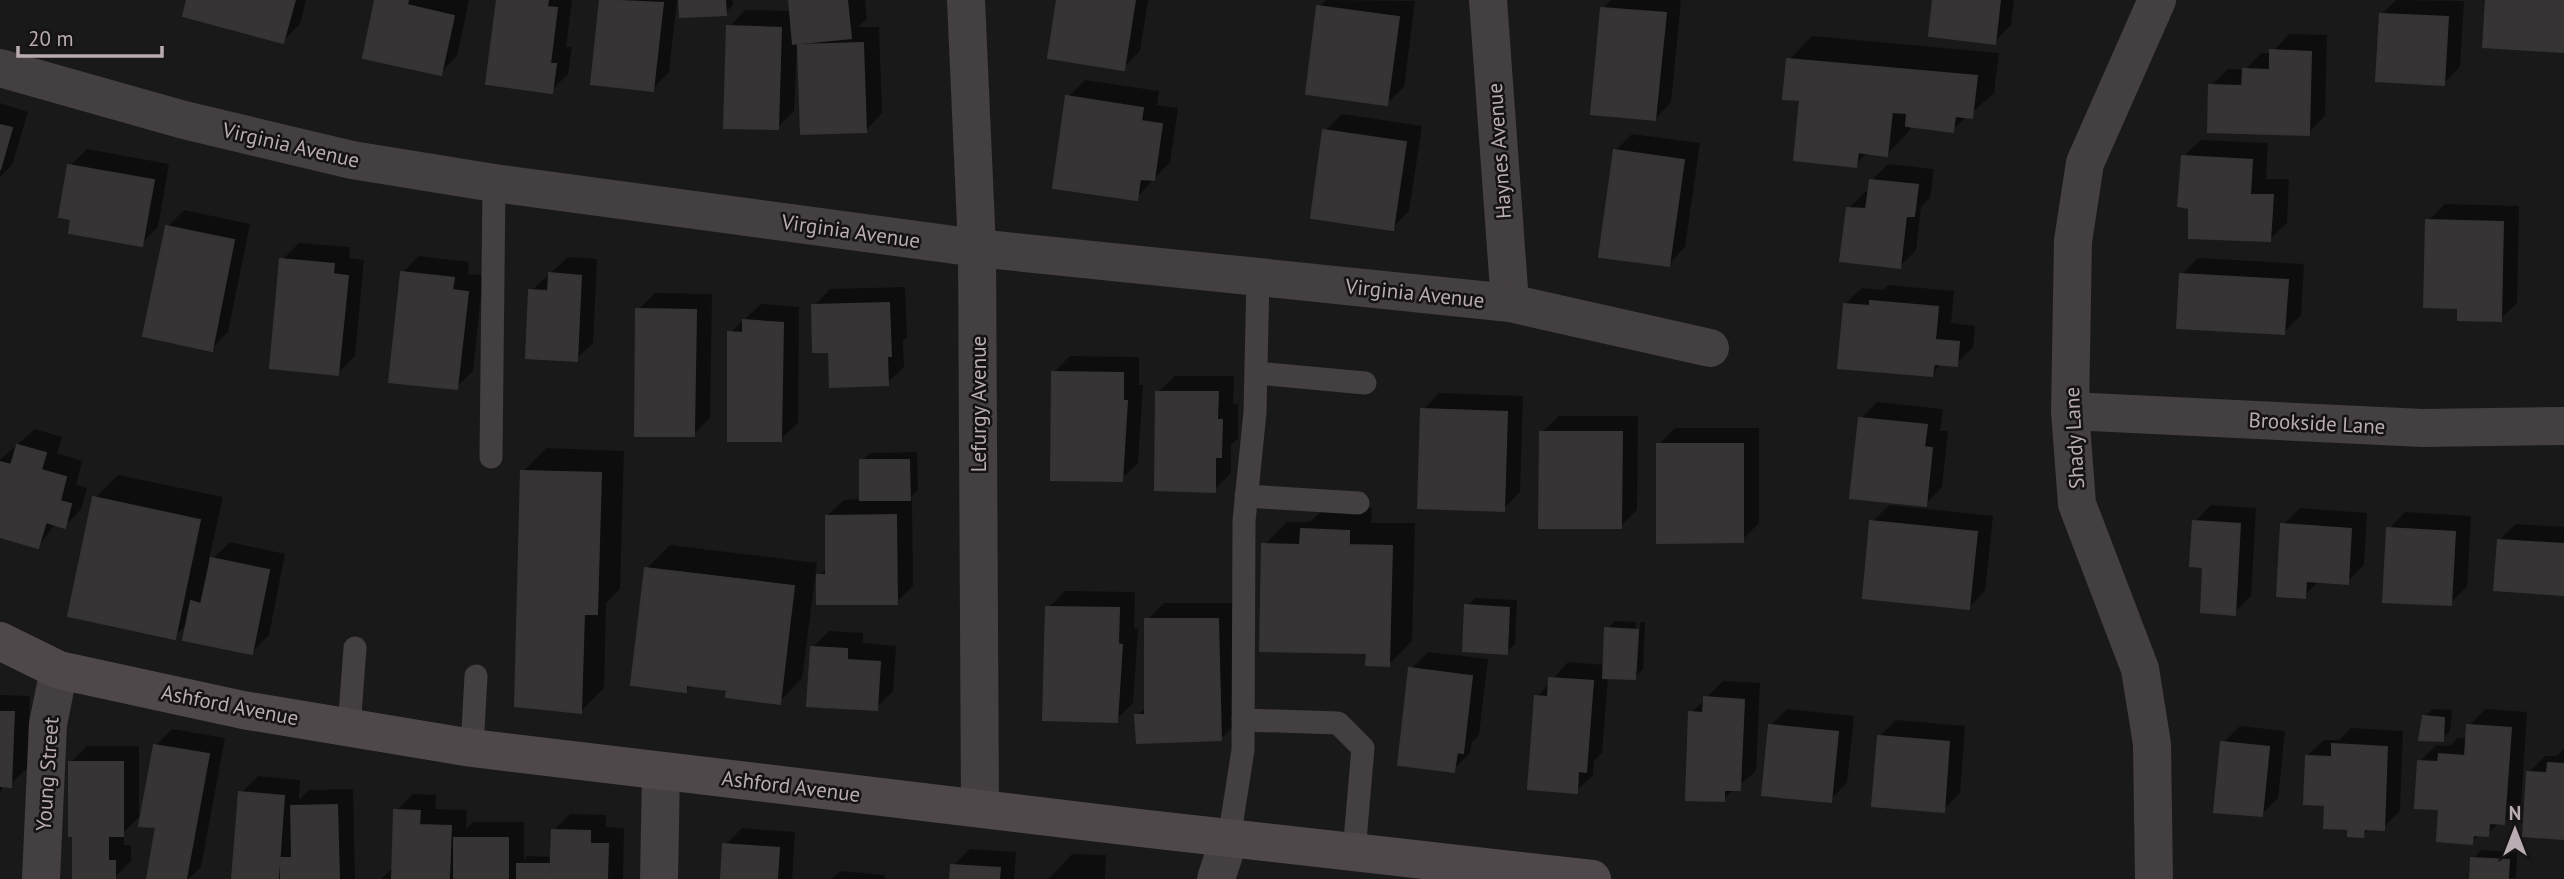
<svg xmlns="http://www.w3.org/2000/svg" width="2564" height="879" font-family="'PT Sans',sans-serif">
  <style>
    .shadow { fill: #0007 }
    .building { fill: #363434; stroke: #363333; stroke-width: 2 }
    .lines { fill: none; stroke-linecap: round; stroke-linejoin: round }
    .service { stroke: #443f41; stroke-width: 23 }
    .minor { stroke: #443f41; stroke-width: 38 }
    .tertiary { stroke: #443f41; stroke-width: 38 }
    .secondary { stroke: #4f484b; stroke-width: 38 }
    .labels { text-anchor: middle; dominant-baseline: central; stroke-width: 5; stroke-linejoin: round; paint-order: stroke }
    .street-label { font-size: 21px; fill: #b9acb3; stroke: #151314 }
  </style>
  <rect width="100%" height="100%" fill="#1a1919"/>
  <!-- shadow -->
  <g class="shadow">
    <polygon points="189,0 306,0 300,24 283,41"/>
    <polygon points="377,0 469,0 457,56 440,73"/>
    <polygon points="498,0 572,0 566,47 572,47 568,74 551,91"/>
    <polygon points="602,0 677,0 669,72 652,89 592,83"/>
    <polygon points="681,0 733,0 733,5 725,13"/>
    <polygon points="791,0 865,0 867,19 858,27 879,27 882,113 866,130 800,46 805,41 797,41 794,111 778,127 729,27 745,10 792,11"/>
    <polygon points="1059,0 1148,0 1140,51 1123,68"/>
    <polygon points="1326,0 1415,1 1404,87 1387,103 1319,7"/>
    <polygon points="1611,0 1681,0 1671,102 1655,119 1603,8"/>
    <polygon points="1935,0 2014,0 2011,25 1994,42"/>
    <polygon points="2396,0 2464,1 2460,67 2444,83 2381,15"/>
    <polygon points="2487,0 2564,0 2564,50 2484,45"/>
    <polygon points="2289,34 2327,35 2325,116 2308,133 2211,86 2228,69 2245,70 2261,53 2272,53"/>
    <polygon points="1812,36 1999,53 1994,93 1952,130 1911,125 1910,130 1887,154 1868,152 1855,165 1802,99 1789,60"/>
    <polygon points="1085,80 1159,91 1157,105 1178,108 1170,162 1136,198 1068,97"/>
    <polygon points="0,103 28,112 12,165 0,177"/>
    <polygon points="1342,114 1422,126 1409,211 1392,228 1325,131"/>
    <polygon points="1632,134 1700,143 1685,247 1669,264 1615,151"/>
    <polygon points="2201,140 2268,143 2266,179 2289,179 2287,223 2270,239 2184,156"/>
    <polygon points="87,149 169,164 158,227 141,244 73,217 70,166"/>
    <polygon points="1888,164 1934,169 1930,198 1921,207 1916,250 1899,267 1849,208 1865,192 1870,192 1872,180"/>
    <polygon points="2445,204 2519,206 2517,303 2500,319 2459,307 2428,221"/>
    <polygon points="184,210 250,224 228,332 211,349 167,227"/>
    <polygon points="299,243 350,247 349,258 364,260 355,356 338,373 282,260"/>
    <polygon points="419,256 469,262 468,274 483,275 473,371 456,387 403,272"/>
    <polygon points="568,257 597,259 593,343 576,359 531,291"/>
    <polygon points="2198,258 2304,264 2301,315 2284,332 2181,275"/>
    <polygon points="1888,285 1954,291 1951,323 1975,326 1973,347 1956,364 1942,363 1932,374 1845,304 1862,288 1884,290"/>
    <polygon points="905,287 907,337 903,341 904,367 887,383 830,351 814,306 830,289"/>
    <polygon points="655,293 712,294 710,418 693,435 638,310"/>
    <polygon points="761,304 799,307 798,423 781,439 730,333"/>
    <polygon points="1070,356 1139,357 1139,385 1143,385 1138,463 1121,479 1053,373"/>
    <polygon points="1175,376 1234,376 1233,404 1238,404 1238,439 1231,445 1231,473 1214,490 1158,392"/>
    <polygon points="1439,393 1523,396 1520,492 1503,509 1423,410"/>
    <polygon points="1877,402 1943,409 1940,431 1948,431 1942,487 1926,504 1861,419"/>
    <polygon points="1559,416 1638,416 1637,510 1620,527 1542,432"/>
    <polygon points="1675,428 1759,428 1759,523 1742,540 1658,445"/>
    <polygon points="35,429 62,437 57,453 82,461 76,485 87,488 81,509 65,526 56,523 38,546 0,535 0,460"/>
    <polygon points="546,448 624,451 620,589 606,603 604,688 581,711 523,472"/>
    <polygon points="917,452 918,490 909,499 912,499 913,586 896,603 819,576 828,567 827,516 844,500 862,499 862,461 870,453"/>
    <polygon points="118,475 223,497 208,563 230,542 285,554 269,635 252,652 188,623 174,637 95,498"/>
    <polygon points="1889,505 1993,516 1985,591 1969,607 1872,522"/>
    <polygon points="2211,505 2256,508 2251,596 2234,613 2205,565 2195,522"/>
    <polygon points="1326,507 1372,508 1371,523 1415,523 1412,641 1389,664 1369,652 1264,545 1287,522 1310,522"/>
    <polygon points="2300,508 2367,513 2364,565 2347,582 2320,580 2304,596 2283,525"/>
    <polygon points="2405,512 2471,516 2467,587 2450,603 2389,529"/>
    <polygon points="2516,524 2564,527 2564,593 2499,540"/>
    <polygon points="670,545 817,563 802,678 779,702 729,689 692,684 685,691 647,568"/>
    <polygon points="1065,591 1135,592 1134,628 1138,629 1133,703 1116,720 1048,608"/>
    <polygon points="1475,598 1517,600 1515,644 1506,652 1467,606"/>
    <polygon points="1164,603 1234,603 1237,722 1221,739 1137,716 1147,706 1147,620"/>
    <polygon points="1615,621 1636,622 1634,671 1637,671 1640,622 1645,622 1643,669 1635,677 1608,676 1602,753 1594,761 1593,775 1576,791 1537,697 1568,662 1605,665 1607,629"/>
    <polygon points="829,631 863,633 863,643 896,646 893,691 876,708 812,648"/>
    <polygon points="1428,652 1488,659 1479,735 1472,742 1470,753 1453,770 1411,669"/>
    <polygon points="1723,681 1760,683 1756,771 1723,799 1691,713"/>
    <polygon points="0,695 30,696 27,768 10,785 3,785 0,793"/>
    <polygon points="1787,709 1854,716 1847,783 1830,800 1770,726"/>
    <polygon points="2433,709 2452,710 2450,731 2442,739 2424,717"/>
    <polygon points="2485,709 2527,712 2521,805 2504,822 2500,822 2487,834 2480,833 2472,842 2441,808 2419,762 2436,745 2450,746 2457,738 2468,739 2469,726"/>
    <polygon points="1896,720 1965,726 1960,793 1943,810 1879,737"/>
    <polygon points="2240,726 2285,731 2278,798 2261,815 2223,743"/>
    <polygon points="2351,728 2403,731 2400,811 2383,828 2370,828 2363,835 2350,828 2327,804 2307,756 2324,740 2339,740"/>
    <polygon points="172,729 225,738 201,867 188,879 154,879 158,825 155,746"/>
    <polygon points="87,746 139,746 139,817 124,832 124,845 131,845 131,861 114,878 70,763"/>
    <polygon points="2564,749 2564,837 2529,772 2545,756 2557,756"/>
    <polygon points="258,776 300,780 299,800 309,790 353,789 355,879 234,879 241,793"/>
    <polygon points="413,794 436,795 435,809 467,810 466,829 473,822 524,822 524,859 527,856 553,857 553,831 570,814 606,815 606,827 624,828 623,879 381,879 393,868 396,811"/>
    <polygon points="742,828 795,832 792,879 723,879 725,845"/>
    <polygon points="970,849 1016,852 1014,879 952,879 953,866"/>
    <polygon points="2481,850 2517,852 2516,878 2472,879 2473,859"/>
    <polygon points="1072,854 1106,855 1105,879 1049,879"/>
    <polygon points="841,871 885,875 885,879 832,879"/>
  </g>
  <!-- building -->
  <g class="building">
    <polygon points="187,0 295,0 283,43 183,16"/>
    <polygon points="375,0 408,0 407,5 454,16 441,75 363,58"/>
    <polygon points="497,0 548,0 547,7 557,8 550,64 556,64 552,93 486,84"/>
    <polygon points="600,0 663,3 653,91 591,84"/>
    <polygon points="679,0 725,0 726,15 680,17"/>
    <polygon points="789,0 847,0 851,38 793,44"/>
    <polygon points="1057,0 1135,0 1124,70 1048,58"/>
    <polygon points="1933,0 2000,0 1995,44 1929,36"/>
    <polygon points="2486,0 2564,1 2564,52 2483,47"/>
    <polygon points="1317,6 1399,17 1387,105 1306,94"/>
    <polygon points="1601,8 1666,13 1655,120 1591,114"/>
    <polygon points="2380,14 2448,17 2444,85 2376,81"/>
    <polygon points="727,26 781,28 778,129 724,128"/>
    <polygon points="863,43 866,132 801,134 798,45"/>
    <polygon points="2270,50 2311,52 2309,135 2208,132 2209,85 2242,86 2243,69 2270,70"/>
    <polygon points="1787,59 1977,76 1972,118 1955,116 1953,132 1906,126 1907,113 1892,112 1887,156 1858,152 1856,167 1794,160 1800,100 1783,99"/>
    <polygon points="1066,96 1143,108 1141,121 1162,124 1154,180 1140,179 1137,200 1053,188"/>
    <polygon points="0,125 12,128 0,170"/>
    <polygon points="1323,130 1406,142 1393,230 1311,218"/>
    <polygon points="1614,150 1684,160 1669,266 1599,257"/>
    <polygon points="2182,156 2252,160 2250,195 2273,195 2270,241 2189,238 2189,208 2178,206"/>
    <polygon points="68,165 154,180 142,246 69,233 71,219 59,217"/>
    <polygon points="1870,180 1918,185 1914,216 1906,216 1900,268 1840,261 1847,208 1866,209"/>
    <polygon points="2426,220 2503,222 2501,321 2458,320 2458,308 2424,307"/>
    <polygon points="166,226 234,240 212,351 143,336"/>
    <polygon points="280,259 334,264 333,274 348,276 338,375 270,368"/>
    <polygon points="401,272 454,278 452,290 468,292 457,389 389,382"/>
    <polygon points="549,273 581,276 577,361 526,358 529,290 548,291"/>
    <polygon points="2180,274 2288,280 2284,334 2177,328"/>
    <polygon points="1870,301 1938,307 1935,340 1959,342 1957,366 1934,364 1932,376 1838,368 1844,304 1870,306"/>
    <polygon points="889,303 891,356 887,356 888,385 830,387 829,352 813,352 812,305"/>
    <polygon points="636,309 696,310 694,436 635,436"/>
    <polygon points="743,320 783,323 781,441 728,441 728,332 743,333"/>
    <polygon points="1052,372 1123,373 1123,401 1127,401 1122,481 1051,480"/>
    <polygon points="1156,392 1218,392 1217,420 1222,420 1221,457 1215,457 1215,492 1155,490"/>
    <polygon points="1421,409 1507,412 1504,511 1418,508"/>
    <polygon points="1859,418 1927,425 1924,447 1932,448 1926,506 1850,498"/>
    <polygon points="1540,432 1622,432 1621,528 1539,528"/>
    <polygon points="1657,444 1743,444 1743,542 1657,543"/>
    <polygon points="17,445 46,453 41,470 66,477 60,501 71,504 65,528 46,522 38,548 0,537 0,462 11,465"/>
    <polygon points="860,460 909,460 910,500 860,500"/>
    <polygon points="521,471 601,473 597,614 584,614 581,713 515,706"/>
    <polygon points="93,497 200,520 175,639 68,616"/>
    <polygon points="896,515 897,604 817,604 817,575 826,575 826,516"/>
    <polygon points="1870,521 1977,532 1969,609 1863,598"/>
    <polygon points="2193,521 2240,524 2235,615 2201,612 2203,567 2190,566"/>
    <polygon points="2281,524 2351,529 2348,584 2306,581 2305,598 2277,596"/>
    <polygon points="2387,528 2455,532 2451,605 2383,602"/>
    <polygon points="1301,529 1349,531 1349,545 1392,546 1389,666 1366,665 1367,653 1260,651 1262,544 1300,545"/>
    <polygon points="2498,540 2564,544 2564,595 2494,590"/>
    <polygon points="211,558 269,570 252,654 183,640 191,601 201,604"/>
    <polygon points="645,568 794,586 780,704 726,697 727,690 686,685 686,692 631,685"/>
    <polygon points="1465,605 1509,608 1507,654 1463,651"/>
    <polygon points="1046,607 1119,608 1118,644 1122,645 1117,722 1043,720"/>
    <polygon points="1145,619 1218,619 1221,740 1137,743 1135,715 1145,715"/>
    <polygon points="1605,628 1638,630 1635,679 1603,678"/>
    <polygon points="811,647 847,649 847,660 880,662 877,710 807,706"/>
    <polygon points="1409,668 1472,676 1463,753 1457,752 1454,772 1398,765"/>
    <polygon points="1549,678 1593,681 1586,772 1578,771 1577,793 1528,789 1535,696 1548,697"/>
    <polygon points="1704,697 1744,700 1740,790 1724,790 1724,801 1686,800 1689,712 1703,713"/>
    <polygon points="0,712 14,712 11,787 0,786"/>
    <polygon points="2423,716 2444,718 2443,741 2419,740"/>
    <polygon points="1769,725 1838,732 1831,802 1762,795"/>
    <polygon points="2467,725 2511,728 2504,824 2489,823 2488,836 2473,835 2472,844 2437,841 2439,809 2415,808 2418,761 2438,762 2439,754 2465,756"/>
    <polygon points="1878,736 1949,742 1944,812 1872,806"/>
    <polygon points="2221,742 2269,747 2262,816 2214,812"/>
    <polygon points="2332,744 2387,747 2384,830 2364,829 2363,837 2348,836 2348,829 2324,828 2325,805 2304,804 2306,756 2332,757"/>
    <polygon points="154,745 209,754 186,879 147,879 156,827 139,826"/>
    <polygon points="69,762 123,762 123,836 108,836 108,861 115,861 115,879 73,879 73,836 69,836"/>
    <polygon points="2548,763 2564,764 2564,839 2523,836 2527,772 2547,773"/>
    <polygon points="239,792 284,796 278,879 232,879"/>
    <polygon points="337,805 339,879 281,879 281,858 292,858 291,806"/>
    <polygon points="394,810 420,811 419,825 451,826 449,879 392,879"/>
    <polygon points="552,830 590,831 590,844 608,844 607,879 550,879"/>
    <rect x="454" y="838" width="54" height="41"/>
    <polygon points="723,844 779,848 777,879 721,879"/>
    <polygon points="2471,858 2509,860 2508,879 2470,879"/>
    <rect x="517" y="864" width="32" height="15"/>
    <polygon points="951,865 1000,868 999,879 950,879"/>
  </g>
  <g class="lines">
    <!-- service -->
    <g class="service">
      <polyline points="1256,373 1365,383"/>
      <polyline points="491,457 494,183"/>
      <polyline points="1246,496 1358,503"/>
      <polyline points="1243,720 1338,723 1363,748 1354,852"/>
      <polyline points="349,728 355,648"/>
      <polyline points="472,748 476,676"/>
      <polyline points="1229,839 1243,750 1244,521 1255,412 1258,277"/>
    </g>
    <!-- minor -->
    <g class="minor">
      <polyline points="966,0 977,248 980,808"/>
      <polyline points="1488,0 1510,303"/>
      <polyline points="0,68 184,120 352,160 494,183 977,248 1510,303 1710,348"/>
      <polyline points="2070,411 2423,428 2564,426"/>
      <polyline points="41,879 48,724 59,670"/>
      <polyline points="659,879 661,771"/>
      <polyline points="2154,879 2152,744 2140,669 2077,504 2070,411 2073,241 2085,163 2157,0"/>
    </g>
    <!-- tertiary -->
    <polyline class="tertiary" points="1216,879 1229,839"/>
    <!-- secondary -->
    <polyline class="secondary" points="0,641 59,670 243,710 472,748 1140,828 1592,879"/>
  </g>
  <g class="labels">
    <!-- street labels -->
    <g class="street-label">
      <text transform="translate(291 145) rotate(13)">Virginia Avenue</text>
      <text transform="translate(1499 151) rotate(-94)">Haynes Avenue</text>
      <text transform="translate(851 231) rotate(8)">Virginia Avenue</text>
      <text transform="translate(1415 293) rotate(6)">Virginia Avenue</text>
      <text transform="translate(978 404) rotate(-90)">Lefurgy Avenue</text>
      <text transform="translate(2317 423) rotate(3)">Brookside Lane</text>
      <text transform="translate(2074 438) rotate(-93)">Shady Lane</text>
      <text transform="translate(230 705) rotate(11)">Ashford Avenue</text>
      <text transform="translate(47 774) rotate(-86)">Young Street</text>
      <text transform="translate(791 786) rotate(7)">Ashford Avenue</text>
    </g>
  </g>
  <!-- north arrow -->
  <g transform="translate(2515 830)" stroke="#151314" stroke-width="5" paint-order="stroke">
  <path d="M0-5L12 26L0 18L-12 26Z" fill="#b9acb3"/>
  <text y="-10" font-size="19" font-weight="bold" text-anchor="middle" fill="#b9acb3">N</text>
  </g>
  <!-- scale -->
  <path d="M18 46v10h144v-10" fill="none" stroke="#b9acb3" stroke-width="3.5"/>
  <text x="28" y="46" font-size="21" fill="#b9acb3" stroke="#151314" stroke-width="5" paint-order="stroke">20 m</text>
</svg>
